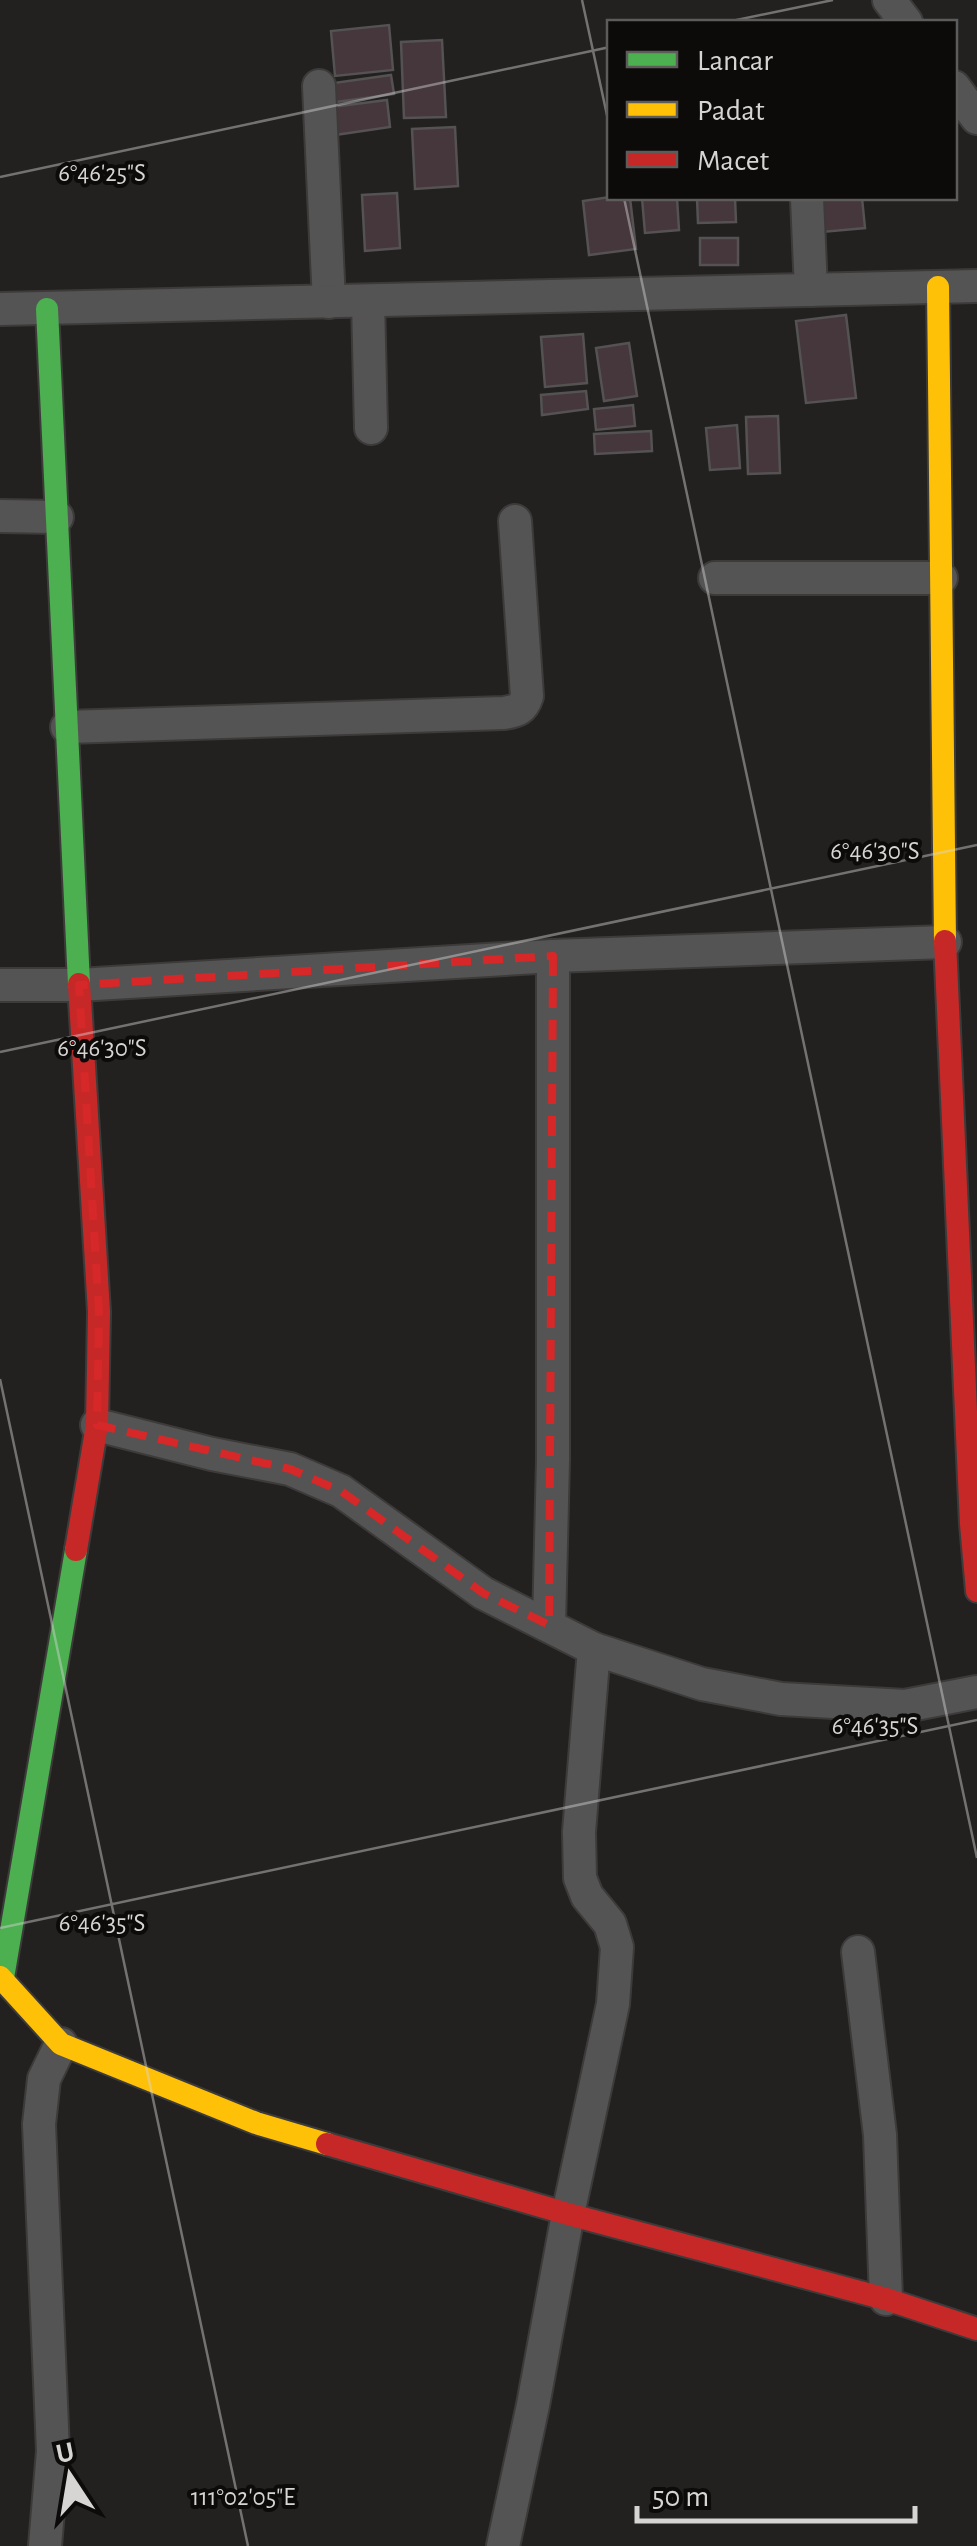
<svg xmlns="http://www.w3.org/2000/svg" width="977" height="2546" font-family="'Alegreya Sans',sans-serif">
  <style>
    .building { fill: #45373c; stroke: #545252; stroke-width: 2.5 }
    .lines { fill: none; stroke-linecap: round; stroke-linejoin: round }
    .street-casing { stroke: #3d3b3a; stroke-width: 36 }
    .fast-casing { stroke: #3d3b3a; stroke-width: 26 }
    .slow-casing { stroke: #3d3b3a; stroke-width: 26 }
    .jam-casing { stroke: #3d3b3a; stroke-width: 26 }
    .street { stroke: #555454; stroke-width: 32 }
    .fast { stroke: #4caf50; stroke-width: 22 }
    .slow { stroke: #ffc107; stroke-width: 22 }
    .jam { stroke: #c62828; stroke-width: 22 }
    .marked { fill: none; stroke: #d62828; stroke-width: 8; stroke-dasharray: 20 12; stroke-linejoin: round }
    .ticks { fill: none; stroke: #d7d5d4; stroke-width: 2.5; stroke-opacity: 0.45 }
    .ticks-label { font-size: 25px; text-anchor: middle; fill: #d7d5d4; stroke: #0c0b0a; stroke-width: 8; stroke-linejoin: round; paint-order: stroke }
  </style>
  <rect width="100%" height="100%" fill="#222120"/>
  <!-- building -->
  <g class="building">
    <polygon points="389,25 393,70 335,76 331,31"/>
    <polygon points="442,40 446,117 404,118 401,42"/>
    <polygon points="391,75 394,94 336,102 334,83"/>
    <polygon points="387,100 390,127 335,135 332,107"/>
    <polygon points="455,127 458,186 415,189 412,129"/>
    <polygon points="397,193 400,248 365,251 362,195"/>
    <polygon points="610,197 630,198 636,249 589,255 583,201"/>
    <polygon points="642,198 677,198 679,230 645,233"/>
    <polygon points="697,198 735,198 736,222 698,223"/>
    <polygon points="818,198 862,198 865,228 822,232"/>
    <rect x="700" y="238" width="38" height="27"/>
    <polygon points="846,315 856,398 806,403 796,321"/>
    <polygon points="583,334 587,383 545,387 541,337"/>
    <polygon points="629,343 637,396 604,401 596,348"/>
    <polygon points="586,391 588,409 542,415 541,395"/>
    <polygon points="633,405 635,426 596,430 594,409"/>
    <polygon points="778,416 780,473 748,474 746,417"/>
    <polygon points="737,425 740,468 710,470 706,428"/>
    <polygon points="651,431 652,451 595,454 594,434"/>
  </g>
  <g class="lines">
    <!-- street casing -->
    <g class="street-casing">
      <g id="street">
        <polyline points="889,0 906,22"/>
        <polyline points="319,86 329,302"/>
        <polyline points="954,87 977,118"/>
        <polyline points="807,198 811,290"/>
        <polyline points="368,301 371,428"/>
        <polyline points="0,309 977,286"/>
        <polyline points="0,516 57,517"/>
        <polyline points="715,578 941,578"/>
        <path d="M67,727l437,-14c13,-2 19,-4 23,-17l-12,-175"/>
        <polyline points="0,985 79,985 553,956 945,942"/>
        <polyline points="97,1425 212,1454 290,1469 341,1491 483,1593 594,1649 702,1684 781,1699 905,1706 977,1692"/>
        <polyline points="549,1625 553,1460 553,956"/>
        <polyline points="858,1952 880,2135 886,2299"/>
        <polyline points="45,2546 53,2451 39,2124 44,2079 61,2044"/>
        <polyline points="503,2546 533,2405 568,2214 613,2004 617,1947 610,1924 587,1896 580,1878 579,1832 594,1649"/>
      </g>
    </g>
    <!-- fast casing -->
    <g class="fast-casing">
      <g id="fast">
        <polyline points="47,309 79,984"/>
        <polyline points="3,1978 76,1550"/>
      </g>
    </g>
    <!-- slow casing -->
    <g class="slow-casing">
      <g id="slow">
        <polyline points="938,287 945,941"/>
        <polyline points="0,1977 61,2044 256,2123 327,2144"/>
      </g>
    </g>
    <!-- jam casing -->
    <g class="jam-casing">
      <g id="jam">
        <polyline points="945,941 971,1524 977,1591"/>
        <polyline points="76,1550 97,1425 99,1312 79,984"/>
        <polyline points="327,2144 568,2214 886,2299 977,2329"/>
      </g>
    </g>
    <!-- street -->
    <use href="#street" class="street"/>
    <!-- fast -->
    <use href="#fast" class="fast"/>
    <!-- slow -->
    <use href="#slow" class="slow"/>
    <!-- jam -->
    <use href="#jam" class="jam"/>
  </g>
  <!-- marked area -->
  <path class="marked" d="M553,956l-4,669 -66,-32 -142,-102 -51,-22 -193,-44 2,-113 -20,-327z"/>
  <!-- ticks -->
  <path class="ticks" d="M582,0l28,129M727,22l106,-22M0,177l610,-130M624,198l353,1660M0,1052l977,-207M0,1379l248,1167M0,1928l977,-208"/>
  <g class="ticks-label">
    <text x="102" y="181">6°46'25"S</text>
    <text x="875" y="859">6°46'30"S</text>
    <text x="102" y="1056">6°46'30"S</text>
    <text x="875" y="1734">6°46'35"S</text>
    <text x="102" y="1931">6°46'35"S</text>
    <text x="243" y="2505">111°02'05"E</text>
  </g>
  <!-- legend -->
  <rect x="607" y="20" width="350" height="180" fill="#0c0b0a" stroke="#5d5c5b" stroke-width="2.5"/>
  <rect x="627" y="52" width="50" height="15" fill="#4caf50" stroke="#5d5c5b" stroke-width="2.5"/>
  <text x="697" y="70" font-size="30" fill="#d7d5d4">Lancar</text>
  <rect x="627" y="102" width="50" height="15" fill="#ffc107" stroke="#5d5c5b" stroke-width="2.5"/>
  <text x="697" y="120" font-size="30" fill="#d7d5d4">Padat</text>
  <rect x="627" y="152" width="50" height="15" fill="#c62828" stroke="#5d5c5b" stroke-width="2.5"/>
  <text x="697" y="170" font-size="30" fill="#d7d5d4">Macet</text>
  <!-- north arrow -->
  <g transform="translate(70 2476) rotate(348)" stroke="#0c0b0a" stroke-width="8" paint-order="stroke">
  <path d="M0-8L18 38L0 25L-18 38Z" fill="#d7d5d4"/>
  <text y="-15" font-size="28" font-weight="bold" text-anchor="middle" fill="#d7d5d4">U</text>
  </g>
  <!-- scale -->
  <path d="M637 2506v15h278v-15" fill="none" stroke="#d7d5d4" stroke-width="5"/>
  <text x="652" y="2506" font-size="30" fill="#d7d5d4" stroke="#0c0b0a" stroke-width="8" paint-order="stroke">50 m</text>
</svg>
